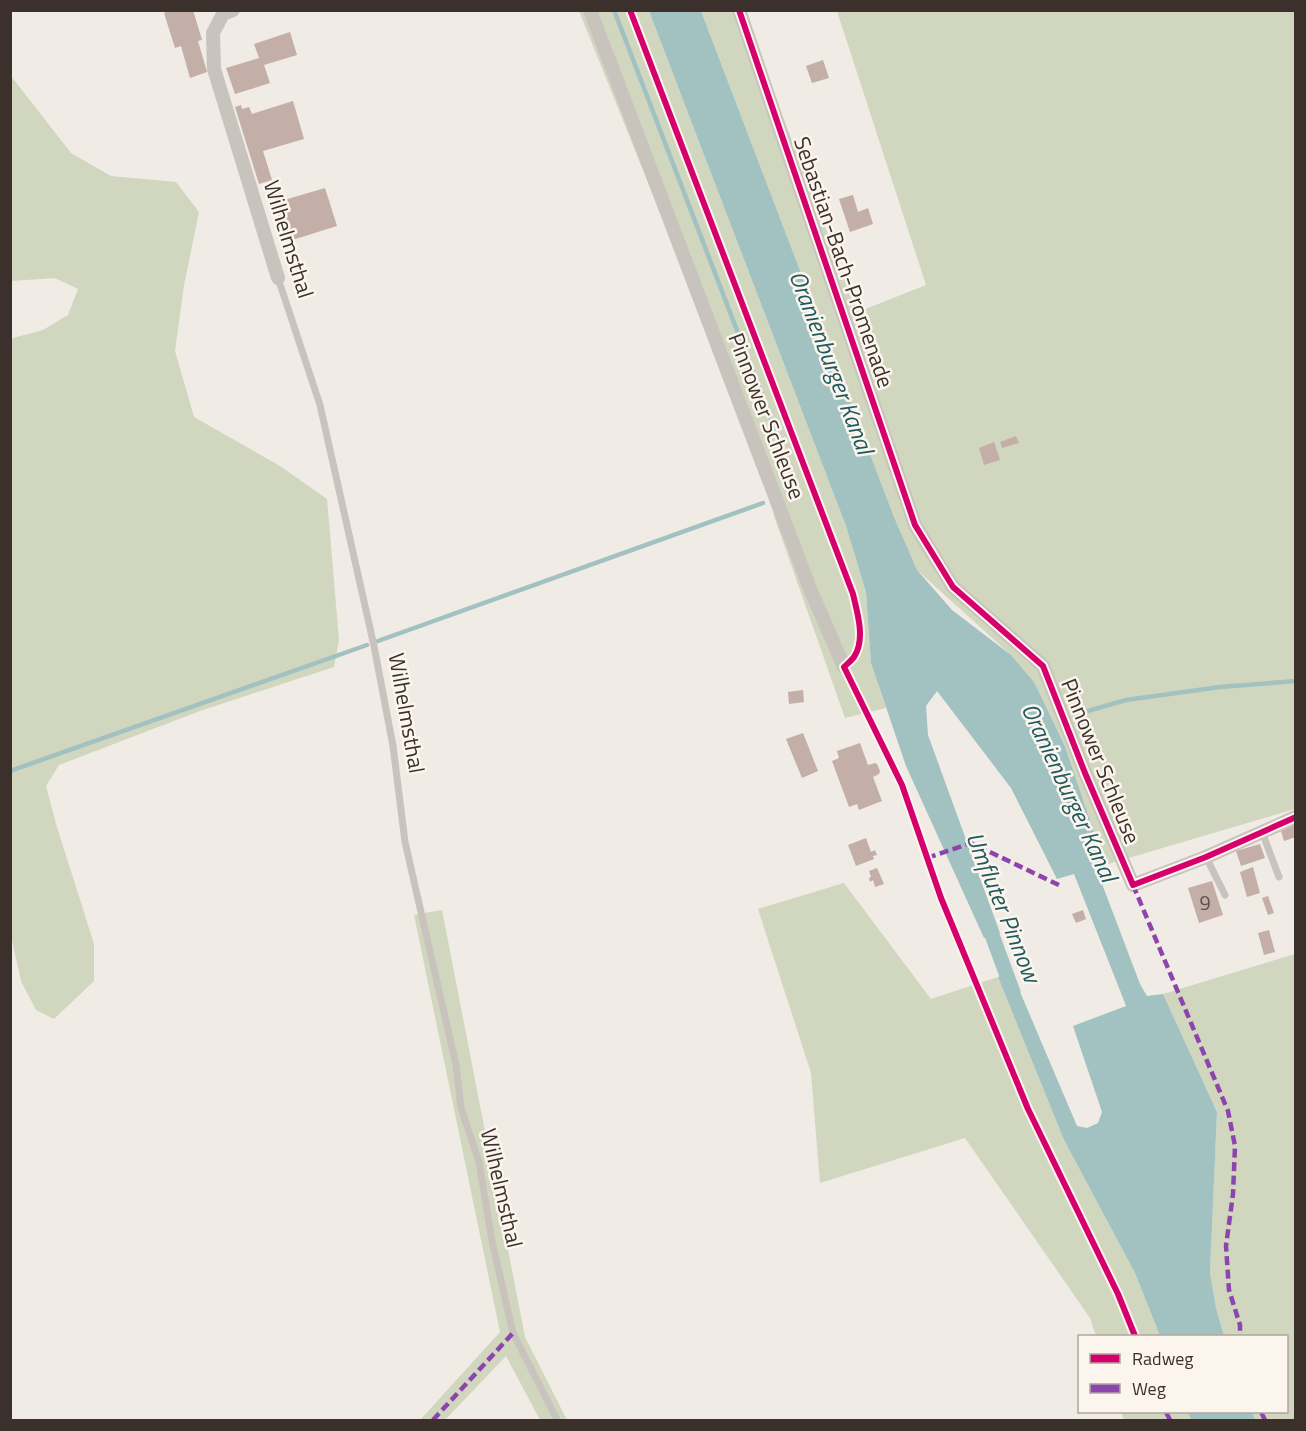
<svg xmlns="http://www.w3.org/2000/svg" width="1306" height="1431" font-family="'Titillium Web',sans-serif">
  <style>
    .green { fill: #d1d6bf }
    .water { fill: #a1c2c1 }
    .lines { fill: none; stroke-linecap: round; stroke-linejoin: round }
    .stream { stroke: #a1c2c1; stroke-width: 4.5 }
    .canal { stroke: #a1c2c1; stroke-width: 15 }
    .building { fill: #c3afa7 }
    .service { stroke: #c9c3be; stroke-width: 7 }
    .minor { stroke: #c9c3be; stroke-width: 14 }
    .quiet { stroke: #8e44ad; stroke-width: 4.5; stroke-dasharray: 9 4.5; stroke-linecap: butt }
    .cycleway-casing { stroke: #fbf5ee; stroke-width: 10 }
    .cycleway { stroke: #d6006c; stroke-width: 6 }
    .labels { text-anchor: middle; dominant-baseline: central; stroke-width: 5; stroke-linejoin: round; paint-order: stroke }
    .number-label { font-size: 20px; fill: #5d504a }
    .street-label { font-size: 22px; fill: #3b302b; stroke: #fbf5ee }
    .water-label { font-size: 24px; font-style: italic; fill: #1f5a5e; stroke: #fbf5ee }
  </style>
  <rect width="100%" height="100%" fill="#f0ebe5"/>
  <!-- green -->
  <g class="green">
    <polygon points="579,11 649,11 846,526 866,592 871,663 886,708 845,718 774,516 768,481"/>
    <polygon points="701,11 742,11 858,312 926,285 837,11 1295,11 1295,809 1105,865 1065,746 1034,682 1011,655 917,570 894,517"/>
    <polygon points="11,76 71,153 111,176 176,182 199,212 184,285 175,351 194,417 280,466 327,499 339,640 334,667 200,711 59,765 46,786 56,824 94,944 94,981 54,1019 36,1010 21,981 11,936 10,341 13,338 43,330 68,315 78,289 55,278 11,281"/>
    <polygon points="844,883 931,999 998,977 1064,1140 1135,1273 1160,1336 1096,1336 1090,1318 965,1138 820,1183 811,1073 758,909"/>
    <polygon points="442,910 525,1337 567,1420 540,1420 506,1356 445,1420 420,1420 500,1332 414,915"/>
    <polygon points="1295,954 1295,1420 1255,1420 1252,1412 1286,1412 1286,1336 1224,1336 1216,1308 1210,1273 1217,1112 1163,994"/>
    <polygon points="1121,1412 1188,1412 1191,1420 1124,1420"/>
  </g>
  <!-- water -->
  <g class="water">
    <polygon points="649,11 701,11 894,517 917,570 952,610 1011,655 1034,682 1065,746 1105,865 1096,868 1140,984 1147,996 1163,994 1217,1112 1210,1273 1216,1308 1224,1336 1160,1336 1135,1273 1064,1140 998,977 1012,973 1077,1126 1087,1128 1098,1123 1102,1112 1073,1026 1126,1006 1121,993 1074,874 1057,879 1011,788 937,691 926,706 928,735 1000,933 984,938 906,766 871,663 866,592 846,526"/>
    <polygon points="1188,1412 1252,1412 1255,1420 1191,1420"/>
  </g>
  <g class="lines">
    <!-- stream -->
    <g class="stream">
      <polyline points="614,10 766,406 795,487 788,491"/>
      <polyline points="378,641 763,503"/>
      <polyline points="1074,715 1126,700 1220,687 1296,681"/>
      <polyline points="10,771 367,645"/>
    </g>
    <!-- canal -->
    <polyline class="canal" points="985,916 1013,992"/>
  </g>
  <!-- building -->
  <g class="building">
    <polygon points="171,10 193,10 202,40 198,41 207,72 190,78 181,46 175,48 164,13"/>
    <polygon points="290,32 297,55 264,65 270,83 235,94 226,68 259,58 254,44"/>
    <polygon points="823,60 829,78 812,83 806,66"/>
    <polygon points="293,101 304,139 263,151 272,180 259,184 235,107 241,105 242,109 249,107 252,114"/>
    <polygon points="325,188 337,226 286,242 274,203"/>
    <polygon points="853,195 858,212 868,208 873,224 850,232 839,199"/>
    <polygon points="1016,436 1019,443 1002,448 1000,442"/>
    <polygon points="994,442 1000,460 984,465 979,448"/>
    <polygon points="803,690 804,702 789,704 788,692"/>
    <polygon points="803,733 818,771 802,778 786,739"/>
    <polygon points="860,743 868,765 875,763 877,764 880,771 879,774 873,777 882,801 859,810 857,804 849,807 832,761 839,758 837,751"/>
    <polygon points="1296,822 1296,837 1284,841 1280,828"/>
    <polygon points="866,838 871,852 875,850 877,855 873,856 874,859 856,866 848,845"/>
    <polygon points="1260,844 1265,858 1241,866 1236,851"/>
    <polygon points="1253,867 1260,893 1247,897 1240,872"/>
    <polygon points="877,868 884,884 875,887 873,880 870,882 869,878 871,877 869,871"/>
    <polygon points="1212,881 1223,915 1199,923 1188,888"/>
    <polygon points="1268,896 1274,913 1268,915 1262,898"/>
    <polygon points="1083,910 1086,919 1076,923 1072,914"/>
    <polygon points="1269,930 1275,952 1264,955 1258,933"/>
  </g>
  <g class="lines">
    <!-- service -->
    <g class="service">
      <polyline points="278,278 320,405 374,646 393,746 405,842 456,1065 461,1108 479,1162 492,1241 513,1333 557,1420"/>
      <polyline points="844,667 902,785 941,898 969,965"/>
      <polyline points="1262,832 1279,877"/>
      <polyline points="1206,857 1225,895"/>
    </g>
    <!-- minor -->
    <g class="minor">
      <polyline points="233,10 223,14 213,33 214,69 278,278"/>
      <polyline points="590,10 811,591 844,667"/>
      <polyline points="739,10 915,525 953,587 1043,666 1085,773 1133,885 1206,857 1296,817"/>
    </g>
    <!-- quiet -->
    <g class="quiet">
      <polyline points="927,858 971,843 1063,887"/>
      <polyline points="1133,885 1228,1111 1235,1146 1233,1194 1226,1246 1229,1290 1240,1325 1240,1336"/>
      <polyline points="1166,1412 1170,1420"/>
      <polyline points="1261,1412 1265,1420"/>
      <polyline points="433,1420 513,1333"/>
    </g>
    <!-- cycleway casing -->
    <g class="cycleway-casing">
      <g id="cycleway">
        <path d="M630,10l223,584c4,18 13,45 1,63 -2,3 -7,7 -10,10l58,118 39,113 87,211 90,185 17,42"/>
        <polyline points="739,10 915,525 953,587 1043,666 1085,773 1133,885 1206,857 1296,817"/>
      </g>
    </g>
    <!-- cycleway -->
    <use href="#cycleway" class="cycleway"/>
  </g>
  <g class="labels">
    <!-- number labels -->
    <g class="number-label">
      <text x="1205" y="902">9</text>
    </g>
    <!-- street labels -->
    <g class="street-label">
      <text transform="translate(289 239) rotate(73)">Wilhelmsthal</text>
      <text transform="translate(844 262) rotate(71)">Sebastian-Bach-Promenade</text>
      <text transform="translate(767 416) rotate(69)">Pinnower Schleuse</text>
      <text transform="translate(407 713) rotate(80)">Wilhelmsthal</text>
      <text transform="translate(1101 761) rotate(68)">Pinnower Schleuse</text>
      <text transform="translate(502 1188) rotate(77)">Wilhelmsthal</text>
    </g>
    <!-- water labels -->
    <g class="water-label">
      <text transform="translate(832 362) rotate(69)">Oranienburger Kanal</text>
      <text transform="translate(1070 792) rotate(65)">Oranienburger Kanal</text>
      <text transform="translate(1004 907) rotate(68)">Umfluter Pinnow</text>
    </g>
  </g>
  <!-- border -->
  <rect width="1306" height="1431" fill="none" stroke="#3b302b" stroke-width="24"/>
  <!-- legend -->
  <rect x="1078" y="1335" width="210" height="78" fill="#fbf5ee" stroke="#aea6a0" stroke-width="1.5"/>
  <rect x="1090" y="1354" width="30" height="9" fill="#d6006c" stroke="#aea6a0" stroke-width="1.5"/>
  <text x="1132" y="1365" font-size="18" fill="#3b302b">Radweg</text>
  <rect x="1090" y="1384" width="30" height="9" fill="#8e44ad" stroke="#aea6a0" stroke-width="1.5"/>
  <text x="1132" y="1395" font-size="18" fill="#3b302b">Weg</text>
</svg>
